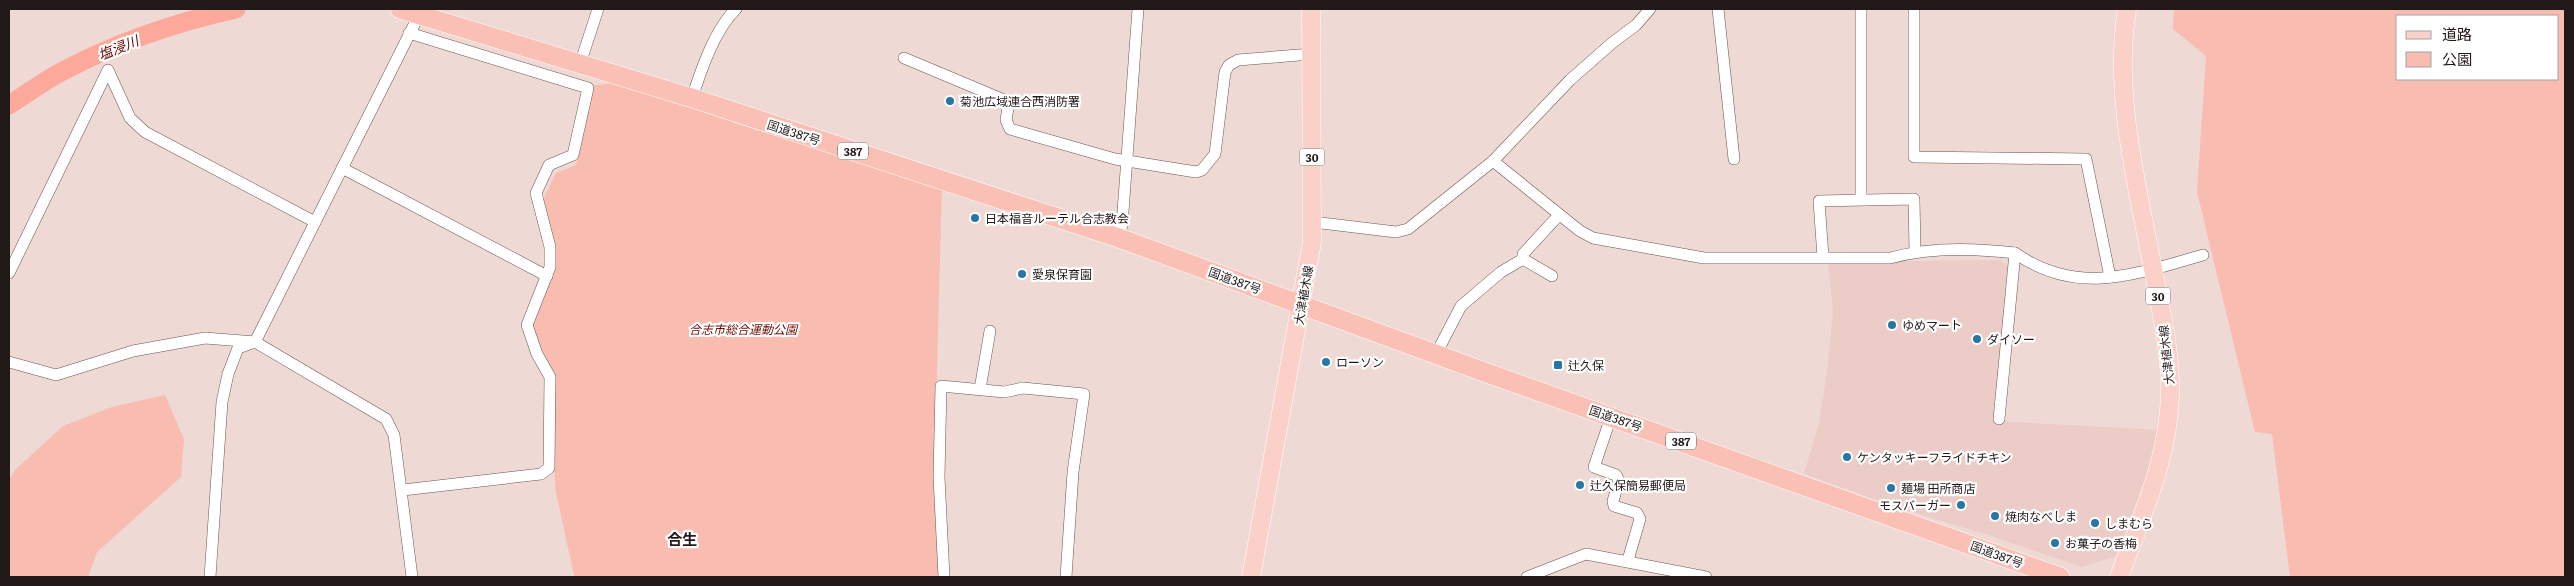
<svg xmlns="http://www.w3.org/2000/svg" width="2574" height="586" font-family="Literata,'Noto Sans JP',serif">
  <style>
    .built { fill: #ebccc6 }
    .green { fill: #f8bcb1; fill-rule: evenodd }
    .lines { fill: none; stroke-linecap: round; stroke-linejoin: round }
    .river { stroke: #fca99b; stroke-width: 19 }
    .minor-casing { stroke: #685552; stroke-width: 12 }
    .primary-casing { stroke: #fff; stroke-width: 19 }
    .trunk-casing { stroke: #fff; stroke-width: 20 }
    .minor { stroke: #fff; stroke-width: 11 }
    .primary { stroke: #fbd0c8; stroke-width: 18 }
    .trunk { stroke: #fac0b6; stroke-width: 19 }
    .poi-dot { fill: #2677a8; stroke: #fff; stroke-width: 2 }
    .labels { text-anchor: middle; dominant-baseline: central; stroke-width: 4.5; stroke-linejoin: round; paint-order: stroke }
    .shield { fill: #fff; stroke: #645e5d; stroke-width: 1 }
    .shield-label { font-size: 11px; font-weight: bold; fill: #211918 }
    .poi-label { font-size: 12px; fill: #211918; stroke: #fff; text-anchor: start }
    .street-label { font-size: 12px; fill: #211918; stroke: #fff }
    .park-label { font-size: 12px; font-style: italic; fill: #6b0802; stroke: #fff }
    .water-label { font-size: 14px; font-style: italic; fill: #680400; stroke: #fff }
    .quarter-label { font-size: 15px; font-weight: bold; fill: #211918; stroke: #fff }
  </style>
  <rect width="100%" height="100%" fill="#efd9d4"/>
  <!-- built -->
  <polygon class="built" points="2000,260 2009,267 1997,421 2159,430 2142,491 2116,556 2082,567 1985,534 1895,507 1804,474 1819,423 1827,373 1833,311 1828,262"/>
  <!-- green -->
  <g class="green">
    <path d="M2174,9h391v568h-275l-18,-143 -17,-2 -58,-240 9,-136 -33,-27zM2558,16v63h-160v-63z"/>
    <polygon points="611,83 942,185 934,477 940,577 572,577 574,575 555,488 554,377 530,324 553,270 542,202 556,173 576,165 591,86"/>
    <polygon points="165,395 184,439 181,477 97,552 88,577 9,577 9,480 15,470 63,426 112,407"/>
  </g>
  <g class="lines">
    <!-- river -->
    <path class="river" d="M9,105c17,-11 34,-23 52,-33 53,-28 116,-50 175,-63"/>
    <!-- minor casing -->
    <g class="minor-casing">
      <g id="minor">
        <polyline points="1718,9 1734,159"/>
        <polyline points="1914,9 1914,157 2086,159 2110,277"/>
        <polyline points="904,58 1009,102 1006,120 1010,129 1115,159 1196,172 1202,170 1215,154 1225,72 1229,65 1238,60 1311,54"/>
        <polyline points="580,64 598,9"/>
        <path d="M692,98c9,-28 23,-69 44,-89"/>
        <path d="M1493,161l87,70 13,7 111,20h186c39,-11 84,-10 125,-5l-16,166"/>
        <polyline points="342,168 547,276"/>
        <polyline points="1861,199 1861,9"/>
        <polyline points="1313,222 1396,232 1408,229 1493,161 1570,80 1612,43 1636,25 1650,9"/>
        <polyline points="1119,238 1122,225 1138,9"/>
        <path d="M2015,253c63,44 120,21 188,2"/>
        <polyline points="1823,257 1819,201 1914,199 1915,251"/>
        <polyline points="1523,259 1552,276"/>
        <polyline points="9,273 108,70 130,118 145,132 315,222"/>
        <polyline points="1436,354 1461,306 1501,272 1523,259 1523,254 1559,215"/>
        <polyline points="9,362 56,375 133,351 205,338 255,342 386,419 394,435 412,577"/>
        <polyline points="980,389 990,331"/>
        <polyline points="1611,417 1594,467 1616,475 1619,481 1613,501 1614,506 1637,513 1640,519 1628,560"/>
        <polyline points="403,490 541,474 549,468 550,377 537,354 527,325 550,267 550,247 536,193 549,165 573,155 588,88 409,33"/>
        <polyline points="210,577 222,402 228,374 238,348 255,342 419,15"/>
        <polyline points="944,577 939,477 941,386 1004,392 1023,388 1084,394 1073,472 1066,577"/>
        <polyline points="1527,577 1586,554 1706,577"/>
      </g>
    </g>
    <!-- primary casing -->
    <g class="primary-casing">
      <g id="primary">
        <polyline points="1251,577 1312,242 1311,9"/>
        <path d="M2119,577c22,-60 49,-116 51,-181 1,-36 -6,-71 -13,-106 -16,-90 -45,-190 -30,-281"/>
      </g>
    </g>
    <!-- trunk casing -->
    <g class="trunk-casing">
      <polyline id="trunk" points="400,9 692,98 1119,238 1487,373 2060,577"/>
    </g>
    <!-- minor -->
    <use href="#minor" class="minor"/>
    <!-- primary -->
    <use href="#primary" class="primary"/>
    <!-- trunk -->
    <use href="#trunk" class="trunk"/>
  </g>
  <!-- markers -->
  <g class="poi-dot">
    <circle cx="950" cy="101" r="5"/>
    <circle cx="975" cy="218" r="5"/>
    <circle cx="1022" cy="274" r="5"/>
    <circle cx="1892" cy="325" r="5"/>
    <circle cx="1977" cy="339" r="5"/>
    <circle cx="1326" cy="362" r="5"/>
    <rect x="1553" y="360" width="10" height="10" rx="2.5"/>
    <circle cx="1847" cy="457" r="5"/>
    <circle cx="1580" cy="485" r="5"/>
    <circle cx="1891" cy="488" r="5"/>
    <circle cx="1961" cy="505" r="5"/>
    <circle cx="1995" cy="516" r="5"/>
    <circle cx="2095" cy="523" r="5"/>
    <circle cx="2055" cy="543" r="5"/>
  </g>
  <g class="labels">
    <!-- shield labels -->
    <g class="shield">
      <rect x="838" y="142.5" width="30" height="17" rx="4"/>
      <rect x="1299.5" y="148.5" width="25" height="17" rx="4"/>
      <rect x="2145.5" y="287.5" width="25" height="17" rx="4"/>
      <rect x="1666" y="432.5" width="30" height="17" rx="4"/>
    </g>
    <g class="shield-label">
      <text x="853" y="151">387</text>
      <text x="1312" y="157">30</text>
      <text x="2158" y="296">30</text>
      <text x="1681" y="441">387</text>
    </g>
    <!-- poi labels -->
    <g class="poi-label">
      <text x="960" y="101">菊池広域連合西消防署</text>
      <text x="985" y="218">日本福音ルーテル合志教会</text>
      <text x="1032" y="274">愛泉保育園</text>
      <text x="1902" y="325">ゆめマート</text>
      <text x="1987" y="339">ダイソー</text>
      <text x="1336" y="362">ローソン</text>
      <text x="1568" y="365">辻久保</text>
      <text x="1857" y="457">ケンタッキーフライドチキン</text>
      <text x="1590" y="485">辻久保簡易郵便局</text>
      <text x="1901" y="488">麺場 田所商店</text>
      <text x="1951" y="505" text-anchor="end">モスバーガー</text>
      <text x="2005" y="516">焼肉なべしま</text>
      <text x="2105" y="523">しまむら</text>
      <text x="2065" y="543">お菓子の香梅</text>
    </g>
    <!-- street labels -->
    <g class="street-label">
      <text transform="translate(794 132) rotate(18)">国道387号</text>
      <text transform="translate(1235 280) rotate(20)">国道387号</text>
      <text transform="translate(1303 295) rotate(-80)">大津植木線</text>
      <text transform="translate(2166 355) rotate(-96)">大津植木線</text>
      <text transform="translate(1616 418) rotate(19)">国道387号</text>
      <text transform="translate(1997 554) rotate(20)">国道387号</text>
    </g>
    <!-- park labels -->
    <g class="park-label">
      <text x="743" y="329">合志市総合運動公園</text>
    </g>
    <!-- water labels -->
    <g class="water-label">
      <text transform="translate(118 47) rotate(-22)">塩浸川</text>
    </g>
    <!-- quarter labels -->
    <g class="quarter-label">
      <text x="682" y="538">合生</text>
    </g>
  </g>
  <!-- border -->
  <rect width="2574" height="586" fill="none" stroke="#211918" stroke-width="20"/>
  <!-- legend -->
  <rect x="2396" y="15" width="162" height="65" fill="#ffffff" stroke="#a6a3a3"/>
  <rect x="2406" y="31" width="25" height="8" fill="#fbd0c8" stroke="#a6a3a3"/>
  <text x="2442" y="40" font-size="15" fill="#211918">道路</text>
  <rect x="2406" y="52" width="25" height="15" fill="#f8bcb1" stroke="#a6a3a3"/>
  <text x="2442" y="65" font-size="15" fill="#211918">公園</text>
</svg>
